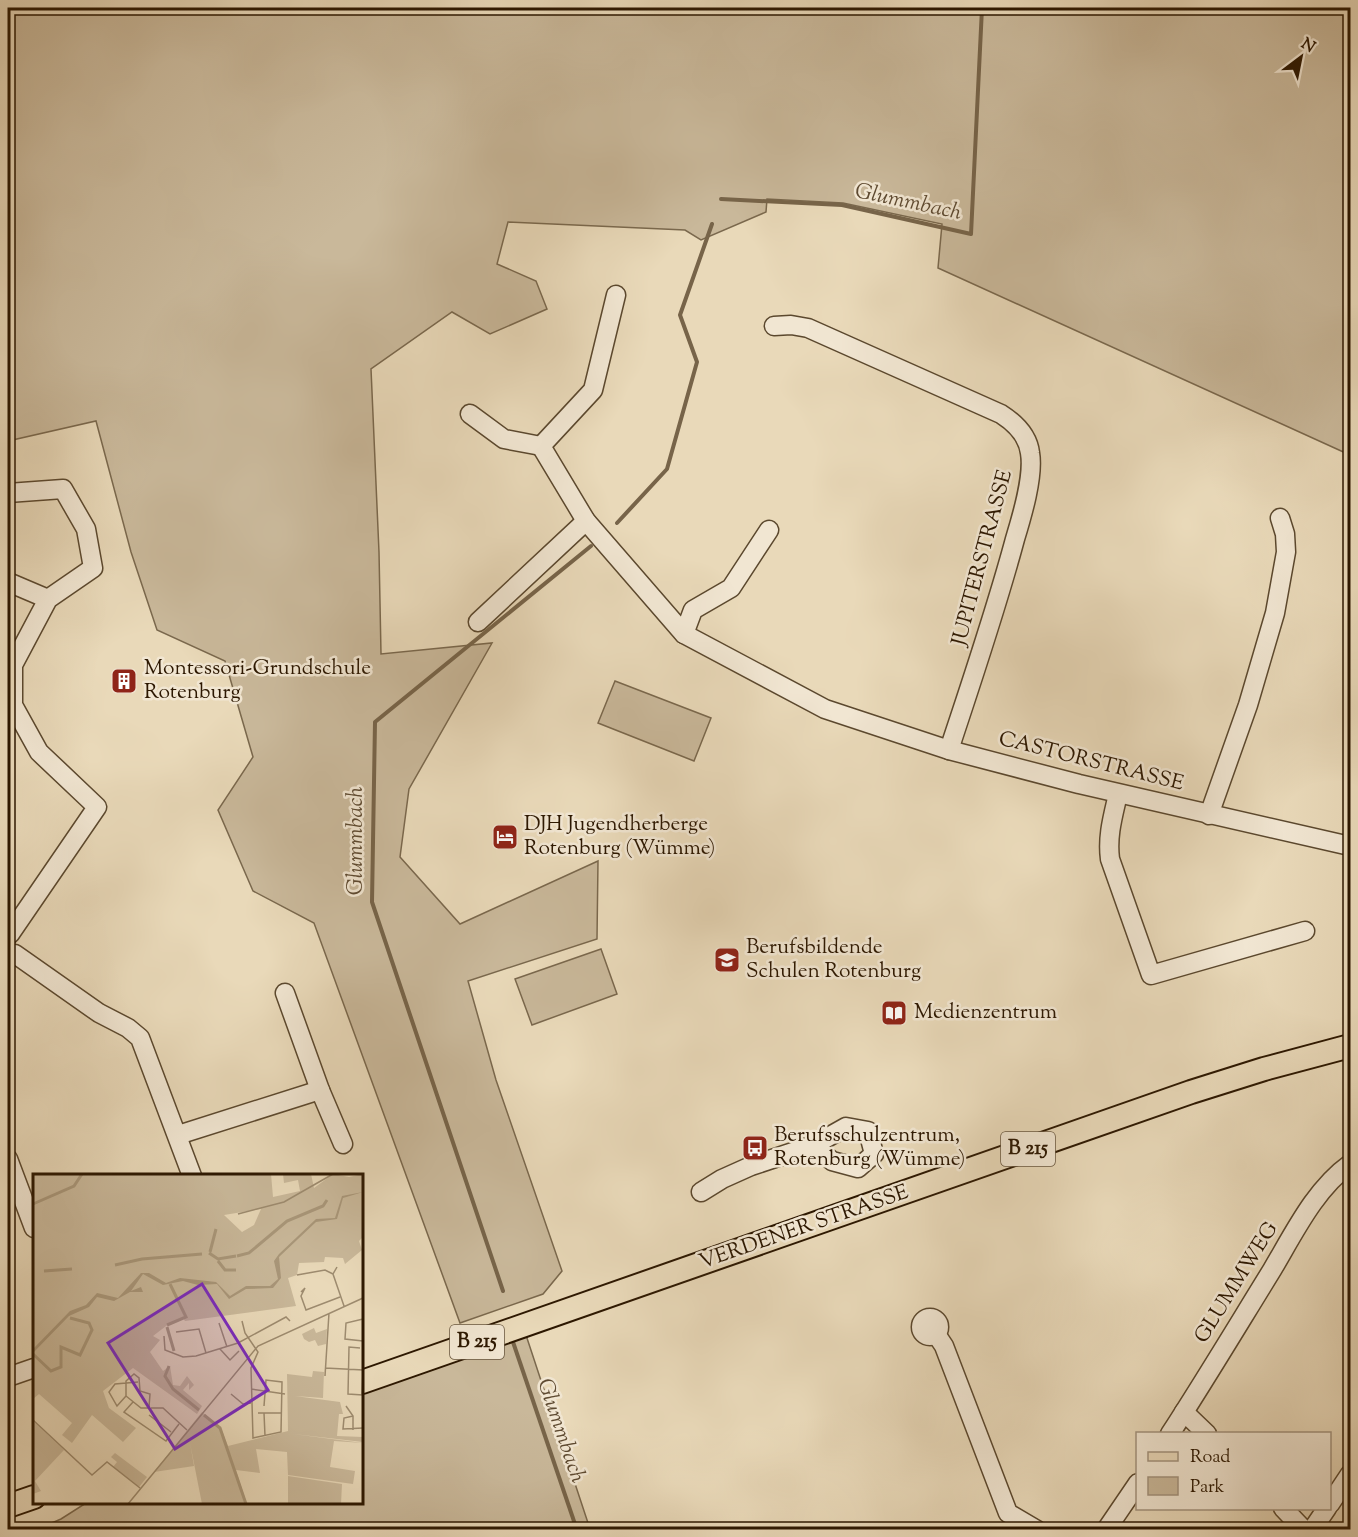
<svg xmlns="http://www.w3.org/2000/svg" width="1358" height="1537" font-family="'Sorts Mill Goudy',serif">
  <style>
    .green { fill: #c9b89a; stroke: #7a684d; stroke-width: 1.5 }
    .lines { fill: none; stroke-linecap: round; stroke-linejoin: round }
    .stream { stroke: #776449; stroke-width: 4 }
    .minor-casing { stroke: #5b482e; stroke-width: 21 }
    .major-casing { stroke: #2c1700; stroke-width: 26 }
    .minor { stroke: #f1e6d2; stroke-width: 18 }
    .major { stroke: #e9d9b9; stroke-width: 22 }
    .labels { text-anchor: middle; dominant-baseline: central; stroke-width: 5; stroke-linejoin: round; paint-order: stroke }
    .shield { fill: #f1e6d2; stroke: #67553f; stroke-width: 1.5 }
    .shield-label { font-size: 20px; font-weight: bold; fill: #2c1700 }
    .street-label { font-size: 21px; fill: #2c1700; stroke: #f1e6d2 }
    .poi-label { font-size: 21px; fill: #2c1700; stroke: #f1e6d2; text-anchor: start }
    .water-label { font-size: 22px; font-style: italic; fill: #5e4a31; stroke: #f1e6d2 }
    .inset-river { fill: none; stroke: #a9977a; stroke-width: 3 }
    .inset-road { fill: none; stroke: #9d8b6f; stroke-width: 1.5 }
    .view { fill: #7b2cbf; fill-opacity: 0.15; stroke: #7b2cbf; stroke-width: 3 }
    .inset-edge { fill: none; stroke: #2c1700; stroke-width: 3 }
  </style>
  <rect width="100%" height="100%" fill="#e9d9b9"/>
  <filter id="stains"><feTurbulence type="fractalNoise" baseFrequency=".00333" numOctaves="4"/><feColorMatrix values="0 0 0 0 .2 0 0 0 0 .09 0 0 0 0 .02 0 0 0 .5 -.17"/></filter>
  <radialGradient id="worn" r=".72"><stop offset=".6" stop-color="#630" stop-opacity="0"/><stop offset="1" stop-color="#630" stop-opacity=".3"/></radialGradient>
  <!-- green -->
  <g class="green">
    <polygon points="8,8 1350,8 1350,455 938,268 942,224 843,203 767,199 766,212 701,240 685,230 508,222 497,264 536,281 547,309 490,334 452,312 371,369 379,552 381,654 492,643 409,789 400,857 460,924 598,861 597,939 468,981 496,1080 562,1271 543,1294 460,1323 314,923 253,891 218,810 253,757 225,661 157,630 131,552 96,421 8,441"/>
    <polygon points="615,681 711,718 694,761 598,723"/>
    <polygon points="601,949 617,994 532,1025 515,979"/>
    <polygon points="523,1326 590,1529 35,1530 61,1519 86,1503 362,1502 362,1382"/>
  </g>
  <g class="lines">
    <!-- stream -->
    <g class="stream">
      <polyline points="721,199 842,205 971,234 982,8"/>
      <polyline points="617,523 667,469 697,362 680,315 712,224"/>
      <polyline points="503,1291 372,902 375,722 591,546"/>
      <polyline points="513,1342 577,1530"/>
    </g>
    <!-- minor casing -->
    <g class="minor-casing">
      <g id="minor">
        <polyline points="616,295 593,390 541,446 586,521 684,634 825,709 949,750 1079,784 1350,846"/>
        <path d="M774,326l17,-1 17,3 193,86c14,9 27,22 29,39 4,23 -8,63 -15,86 -19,71 -43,141 -66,211"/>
        <polyline points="470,414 504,439 541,446"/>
        <polyline points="8,493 63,489 86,529 93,568 48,599 13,665 13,705 39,752 97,807 10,934"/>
        <polyline points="8,582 48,599"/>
        <polyline points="478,622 586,521"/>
        <polyline points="684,634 693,610 731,588 769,530"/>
        <path d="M1118,794c-5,22 -11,42 -8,65l41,116 154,-44"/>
        <polyline points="1209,815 1248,705 1275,613 1286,552 1285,534 1280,518"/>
        <polyline points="15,954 99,1013 128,1028 140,1038 192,1176"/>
        <polyline points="285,993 320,1090 343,1144"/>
        <polyline points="178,1135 320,1090"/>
        <polyline points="8,1159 34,1228"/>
        <polyline points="701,1192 722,1179 751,1166 814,1145 846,1127 868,1131 874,1154 858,1168 832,1161 814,1145"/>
        <circle cx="930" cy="1327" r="9"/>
        <polyline points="936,1334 944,1346 1008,1513 1037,1530"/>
        <polyline points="8,1377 34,1368"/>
        <polyline points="1184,1412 1207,1434"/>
        <path d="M1170,1434c35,-54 68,-109 102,-164 22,-37 43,-81 78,-106"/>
        <polyline points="1330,1504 1350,1474"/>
        <polyline points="1283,1508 1304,1530"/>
        <polyline points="1106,1530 1138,1483"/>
        <polyline points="1312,1530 1327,1508"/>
      </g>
    </g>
    <!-- major casing -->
    <g class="major-casing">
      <g id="major">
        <polyline points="362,1382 1191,1092 1264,1069 1350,1046"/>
        <polyline points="8,1506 34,1497"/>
      </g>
    </g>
    <!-- minor -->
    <use href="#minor" class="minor"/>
    <!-- major -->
    <use href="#major" class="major"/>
  </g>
  <!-- icons -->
  <defs>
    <g id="building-square" transform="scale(1.35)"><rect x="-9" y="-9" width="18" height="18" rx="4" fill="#8f2418" stroke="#f1e6d2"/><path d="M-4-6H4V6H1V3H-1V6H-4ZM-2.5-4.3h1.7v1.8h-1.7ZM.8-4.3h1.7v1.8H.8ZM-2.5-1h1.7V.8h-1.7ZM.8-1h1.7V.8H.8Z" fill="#fff"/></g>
    <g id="hotel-square" transform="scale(1.35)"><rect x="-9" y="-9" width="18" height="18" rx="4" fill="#8f2418" stroke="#f1e6d2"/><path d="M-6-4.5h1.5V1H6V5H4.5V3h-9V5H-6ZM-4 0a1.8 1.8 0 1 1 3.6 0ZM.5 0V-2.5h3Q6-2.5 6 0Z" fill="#fff"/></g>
    <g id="school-square" transform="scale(1.35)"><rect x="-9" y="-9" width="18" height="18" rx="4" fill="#8f2418" stroke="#f1e6d2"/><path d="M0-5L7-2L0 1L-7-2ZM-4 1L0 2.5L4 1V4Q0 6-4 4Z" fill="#fff"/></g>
    <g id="library-square" transform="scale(1.35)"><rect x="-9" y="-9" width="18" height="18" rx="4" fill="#8f2418" stroke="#f1e6d2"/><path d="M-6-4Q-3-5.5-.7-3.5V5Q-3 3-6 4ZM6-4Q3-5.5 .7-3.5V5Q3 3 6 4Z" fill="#fff"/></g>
    <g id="bus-square" transform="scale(1.35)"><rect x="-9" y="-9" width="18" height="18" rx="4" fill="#8f2418" stroke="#f1e6d2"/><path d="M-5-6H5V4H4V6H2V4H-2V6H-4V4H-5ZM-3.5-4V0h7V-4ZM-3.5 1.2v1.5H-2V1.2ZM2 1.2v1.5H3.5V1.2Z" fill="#fff"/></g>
  </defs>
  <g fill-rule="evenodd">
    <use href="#building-square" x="124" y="681"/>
    <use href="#hotel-square" x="505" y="837"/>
    <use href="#school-square" x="727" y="960"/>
    <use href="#library-square" x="894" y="1013"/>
    <use href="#bus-square" x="755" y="1148"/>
  </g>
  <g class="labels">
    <!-- shield labels -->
    <g class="shield">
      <rect x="1001" y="1132" width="54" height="34" rx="4.5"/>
      <rect x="450" y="1325" width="54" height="34" rx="4.5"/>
    </g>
    <g class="shield-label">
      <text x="1028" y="1149">B 215</text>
      <text x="477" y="1342">B 215</text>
    </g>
    <!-- street labels -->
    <g class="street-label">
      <text transform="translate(983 558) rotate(-75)">JUPITERSTRASSE</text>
      <text transform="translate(1091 762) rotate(14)">CASTORSTRASSE</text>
      <text transform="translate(804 1228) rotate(-19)">VERDENER STRASSE</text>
      <text transform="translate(1237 1283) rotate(-58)">GLUMMWEG</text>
    </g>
    <!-- poi labels -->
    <g class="poi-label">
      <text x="144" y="669">Montessori-Grundschule<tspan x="144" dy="24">Rotenburg</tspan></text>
      <text x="524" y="825">DJH Jugendherberge<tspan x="524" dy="24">Rotenburg (Wümme)</tspan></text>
      <text x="746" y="948">Berufsbildende<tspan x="746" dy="24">Schulen Rotenburg</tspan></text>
      <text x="914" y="1013">Medienzentrum</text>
      <text x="774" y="1136">Berufsschulzentrum,<tspan x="774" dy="24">Rotenburg (Wümme)</tspan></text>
    </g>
    <!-- water labels -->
    <g class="water-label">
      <text transform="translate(908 203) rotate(12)">Glummbach</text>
      <text transform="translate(357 841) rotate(-90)">Glummbach</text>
      <text transform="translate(560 1431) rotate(71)">Glummbach</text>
    </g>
  </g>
  <!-- overview -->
  <g transform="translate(33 1174)">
    <rect width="330" height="330" fill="#e9d9b9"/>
    <path d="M0,0h238l2,23 27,-6 -2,-11 -14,3 -1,-9h28l3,14 19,-14 16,3 14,-3v63l-4,4 3,9 -17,14 -2,-6 -18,-1 -1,5 -25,1 -2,12 -9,3 8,28 -111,15 -2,-3 -13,5 -17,13 7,4 -10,12 13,19 7,-5 3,19 7,1 7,-10 7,9 -5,5v-7l-6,7 19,16 -5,8 -64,-46 -30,23 6,17 27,20 -13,14 -31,-27 -20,28 -10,-8 10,-12 -33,-29 -6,5zM228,35l-7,16 -12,7 -18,-17zM281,154l2,5 11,-4 -1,15 -8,2 -3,-6 -6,2 -5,-3 -2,-5zM280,197l11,1 -1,26 -28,-2 45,6 3,12h-4l-2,22 26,1v5l-70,-8 70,9 -29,-2 -4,26 25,4 -2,13 -65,-9 -1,-23 -31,-3 4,24 -24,-3 11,34h-45l-12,-61 4,23 -40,6 48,-60 19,16 7,18 60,-15 -1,-57 25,3zM1,248l30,28 -29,31 6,10 -8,3zM82,279l32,24 -8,10 -26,-20 4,-5 -6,-5zM255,302l54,8 -1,20h-53z" fill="#c9b89a" fill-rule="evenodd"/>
    <path d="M330,18l-20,6 -6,21 -21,3 -37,35 2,21 -8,10 -27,1 -17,10 -12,-15 -19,1 -15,-4 -20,4 -20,-11 -12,17 10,-4 2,5h-13l-16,9 -17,-4 -8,10 -20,9 -36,37v-4l37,-38 16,-6 11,-12 21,5 23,-25h8l17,10 14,-5 36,4 14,14 16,-10h24l8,-7 -4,-18 5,-7 37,-35 19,-1 7,-22z" fill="#a9977a"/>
    <path class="inset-river" d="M0,30l41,-18 8,-12M177,78l6,-23M176,79l9,6 18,-3M204,82l12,-3 38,-32 36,-15 4,-6M185,87l7,9h11M82,91l27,-6 60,-5M11,97l28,-2M134,151l19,-8 -16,-33M134,153l7,24M0,180l18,17 10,-4v-20l19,8 12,-25 -3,-7 -19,-5M136,192l-4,10 8,13 26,21M171,241l16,13 26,76"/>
    <path class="inset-road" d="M205,40l46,-12 49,-28M304,93l-4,7 11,32M264,101l28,-5 8,4M268,118l4,-4 -4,8 5,14 34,-13M330,145l-17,4 -1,16 18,2M209,147l3,12 13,19 -7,16 2,70 28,-6 1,-50 -16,-2 -2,26M186,149l8,24M143,158l23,-3 7,24M131,162l1,14 18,7 13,-1 42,-13 48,-26 4,4M327,174l-11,-1 -1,47 15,1M187,175l10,11 9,-9M292,194l38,2 -1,25M292,202l4,-63M218,215l34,5M198,220l12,10 8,-1M93,222l-9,10 -8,-14 6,-8 23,-2M100,228l-9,10 42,29 13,-17M313,232l7,10v14M115,234h-7l-15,-12v-15l8,-7 5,4 1,13 10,3 -1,13M118,234h12l24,22M225,239h23M231,239l1,23M116,241l22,17M320,242l-9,2 -1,11 20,-1M0,246l59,55 15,-13 33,26M95,330l130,-158 105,-48"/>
    <path class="view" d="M169,110l66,106 -93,59 -67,-106z"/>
    <rect width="330" height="330" class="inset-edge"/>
  </g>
  <!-- margin -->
  <rect width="1358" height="1537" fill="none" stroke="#e9d9b9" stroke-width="30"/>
  <rect x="9" y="9" width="1340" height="1519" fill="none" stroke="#2c1700" stroke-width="3"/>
  <rect x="15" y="15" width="1328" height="1507" fill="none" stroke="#2c1700" stroke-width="1.5"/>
  <!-- legend -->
  <rect x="1136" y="1432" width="195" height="78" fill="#f1e6d2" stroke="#a2937e" stroke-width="1.5"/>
  <rect x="1148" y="1452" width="30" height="9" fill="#e9d9b9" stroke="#a2937e" stroke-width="1.5"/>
  <text x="1190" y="1462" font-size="18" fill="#2c1700">Road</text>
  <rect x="1148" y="1477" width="30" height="18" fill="#c9b89a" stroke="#a2937e" stroke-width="1.5"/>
  <text x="1190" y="1492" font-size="18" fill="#2c1700">Park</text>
  <!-- north arrow -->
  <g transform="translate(1301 57) rotate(32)" stroke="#f1e6d2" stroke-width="4.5" paint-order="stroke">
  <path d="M0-4.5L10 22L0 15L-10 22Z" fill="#2c1700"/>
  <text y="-9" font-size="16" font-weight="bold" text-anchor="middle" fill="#2c1700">N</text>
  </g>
  <rect width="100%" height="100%" filter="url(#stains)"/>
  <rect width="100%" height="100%" fill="url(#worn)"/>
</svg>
